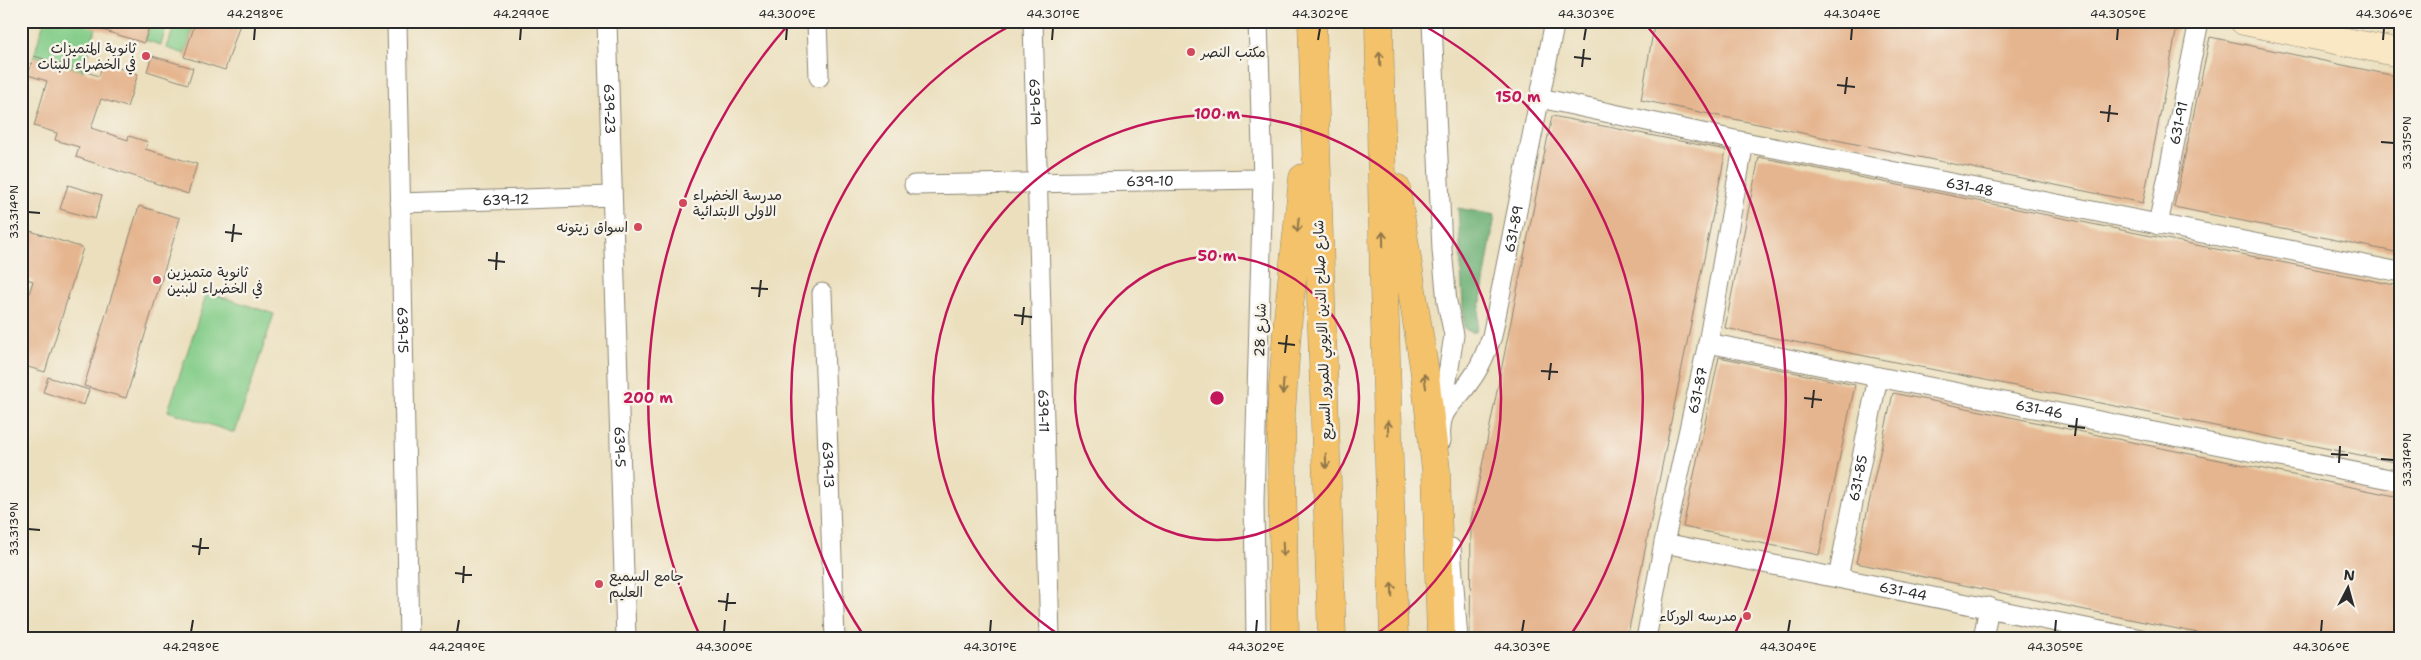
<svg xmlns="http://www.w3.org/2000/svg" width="2421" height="660" font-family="'Shantell Sans','Playpen Sans Arabic',sans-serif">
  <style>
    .green { fill: #85cd8a; stroke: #587c5a }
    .forest { fill: #6cb076; stroke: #4c6e50 }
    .building { fill: #e5b58f }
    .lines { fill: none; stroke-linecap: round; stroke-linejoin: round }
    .street-casing { stroke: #8b8574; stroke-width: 21 }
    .secondary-casing { stroke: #8b8574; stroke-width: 29 }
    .highway-casing { stroke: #8b8574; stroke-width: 29 }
    .street { stroke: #fff; stroke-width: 19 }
    .secondary { stroke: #fae7c3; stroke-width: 28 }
    .highway { stroke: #f3c26a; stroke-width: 28 }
    .oneway { stroke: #8f764a }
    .ticks { fill: none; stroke: #2b2b2b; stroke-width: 2 }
    .ring { fill: none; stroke: #c2185b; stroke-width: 2.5 }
    .poi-dot { fill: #d1495b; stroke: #f7f3e8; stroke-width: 2 }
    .labels { text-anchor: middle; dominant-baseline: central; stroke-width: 5; stroke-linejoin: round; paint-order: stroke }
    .poi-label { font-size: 14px; fill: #2b2b2b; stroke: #f7f3e8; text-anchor: start }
    .street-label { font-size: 14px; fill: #2b2b2b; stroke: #f7f3e8 }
    .centre { fill: #c2185b; stroke: #f7f3e8; stroke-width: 2.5 }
    .ring-label { font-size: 15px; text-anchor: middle; font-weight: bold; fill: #c2185b; stroke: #f7f3e8; stroke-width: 5; stroke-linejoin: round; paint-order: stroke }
    .neatline { fill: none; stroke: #2b2b2b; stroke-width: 2 }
    .ticks-label { font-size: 12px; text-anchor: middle; fill: #2b2b2b }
  </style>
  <rect width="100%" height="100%" fill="#f7f3e8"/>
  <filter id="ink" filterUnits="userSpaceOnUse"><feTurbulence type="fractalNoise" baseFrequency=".02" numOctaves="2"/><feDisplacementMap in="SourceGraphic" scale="10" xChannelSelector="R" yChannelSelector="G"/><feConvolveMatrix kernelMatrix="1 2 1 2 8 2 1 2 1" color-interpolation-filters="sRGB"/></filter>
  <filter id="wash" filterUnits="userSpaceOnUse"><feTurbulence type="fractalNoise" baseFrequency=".0096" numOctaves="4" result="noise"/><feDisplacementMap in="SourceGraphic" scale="20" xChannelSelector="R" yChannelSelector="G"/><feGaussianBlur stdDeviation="1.12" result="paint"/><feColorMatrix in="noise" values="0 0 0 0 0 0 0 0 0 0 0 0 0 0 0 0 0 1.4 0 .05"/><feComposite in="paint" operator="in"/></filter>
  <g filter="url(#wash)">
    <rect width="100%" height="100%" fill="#ebdfbd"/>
    <!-- green -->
    <g class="green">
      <polygon points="44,21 98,21 83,71 34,56"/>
      <polygon points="151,21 168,21 161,45 145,40"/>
      <polygon points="175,23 193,28 185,54 167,48"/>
      <polygon points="207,292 274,314 235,433 168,411"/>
    </g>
    <!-- forest -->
    <polygon class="forest" points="1458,208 1495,215 1476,332 1470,332 1464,328"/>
    <g id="blocks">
      <!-- building -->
      <g class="building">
        <polygon points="86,21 151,21 144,43 86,25"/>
        <polygon points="196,21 241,21 225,70 184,57"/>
        <polygon points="1655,21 2148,21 2177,27 2143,203 1641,100"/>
        <polygon points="2210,37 2400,77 2400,253 2174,207"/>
        <polygon points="34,56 99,76 103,63 138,74 127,107 101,99 91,128 128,140 129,136 148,142 145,149 197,164 188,194 76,157 79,147 55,140 57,133 34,126 47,81 28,75"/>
        <polygon points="152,56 193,68 188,84 147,71"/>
        <polygon points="1552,116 1726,150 1627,639 1470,639 1471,521"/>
        <polygon points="1759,157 2400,286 2400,463 1725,328"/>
        <polygon points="68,185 102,195 95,219 60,209"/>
        <polygon points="139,206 180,218 126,398 84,386"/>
        <polygon points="21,228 83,248 45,372 21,365 21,320 33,281 21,277"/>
        <polygon points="1719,357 1855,385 1819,555 1683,527"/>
        <polygon points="48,377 89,390 84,405 43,392"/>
        <polygon points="1893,393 2400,497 2400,639 2227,639 1856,563"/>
      </g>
    </g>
  </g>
  <g filter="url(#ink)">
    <use href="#blocks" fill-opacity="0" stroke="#8b8574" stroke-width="1"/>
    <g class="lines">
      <!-- street casing -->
      <g class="street-casing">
        <g id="street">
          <path id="s1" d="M397,21l12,618"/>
          <path id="s2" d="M607,21l19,618"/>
          <polyline points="817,21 819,77"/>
          <path id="s3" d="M1033,21l17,618"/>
          <polyline points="1432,21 1442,250 1447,302 1454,335 1442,413"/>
          <path id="s4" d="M1540,98l204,44 656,130"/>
          <path id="s5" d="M914,185l349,-6"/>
          <path id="s6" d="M400,203l212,-7"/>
          <path id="s7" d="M2158,225l41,-204"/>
          <path id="s8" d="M822,293l13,346"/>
          <path id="s9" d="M1708,343l692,138"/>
          <path id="s10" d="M1441,441c-3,-35 13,-35 29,-60 10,-13 16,-29 22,-45l63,-315"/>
          <path id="s11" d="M1664,543l477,96"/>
          <polyline points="1451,548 1458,639"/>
          <path id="s12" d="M1838,578l40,-201"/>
          <polyline points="1256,639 1254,501 1263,179 1258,21"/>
          <path id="s13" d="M1646,639l18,-96 44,-200 36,-201"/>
          <polyline points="1983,639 1989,607"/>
        </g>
      </g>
      <!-- secondary casing -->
      <g class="secondary-casing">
        <polyline id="secondary" points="2244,21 2400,53"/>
      </g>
      <!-- highway casing -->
      <g class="highway-casing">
        <g id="highway">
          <polyline points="1312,21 1332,639"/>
          <polyline points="1379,21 1384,287 1394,639"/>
          <polyline points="1396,188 1424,367 1436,470 1441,639"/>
          <polyline points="1285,639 1281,414 1288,318 1303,178"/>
        </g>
      </g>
      <!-- street -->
      <use href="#street" class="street"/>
      <!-- secondary -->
      <use href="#secondary" class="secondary"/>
      <!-- highway -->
      <use href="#highway" class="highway"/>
    </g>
    <!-- one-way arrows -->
    <defs><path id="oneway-shaft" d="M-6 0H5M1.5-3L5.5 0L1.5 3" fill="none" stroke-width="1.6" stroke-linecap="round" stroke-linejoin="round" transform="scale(1.25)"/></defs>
    <g class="oneway">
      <use href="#oneway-shaft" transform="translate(1380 59) rotate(-92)"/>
      <use href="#oneway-shaft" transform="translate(1298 225) rotate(97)"/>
      <use href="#oneway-shaft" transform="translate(1383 239) rotate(-91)"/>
      <use href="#oneway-shaft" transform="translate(1425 381) rotate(-98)"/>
      <use href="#oneway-shaft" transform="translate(1283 387) rotate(94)"/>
      <use href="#oneway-shaft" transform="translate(1388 428) rotate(-92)"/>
      <use href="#oneway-shaft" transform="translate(1326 461) rotate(88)"/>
      <use href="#oneway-shaft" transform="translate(1283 549) rotate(88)"/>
      <use href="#oneway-shaft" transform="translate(1392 590) rotate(-92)"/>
    </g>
  </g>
  <!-- ticks -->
  <path class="ticks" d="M254,40l1,-12M520,40l1,-12M786,40l1,-12M1052,40l1,-12M1318,40l2,-12M1584,40l2,-12M1851,40l1,-12M2117,40l1,-12M2383,40l1,-12M1574,57l17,2M1582,67l2,-18M1837,85l18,2M1845,94l2,-17M2100,112l18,2M2108,122l2,-17M2381,142l13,1M28,212l12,1M225,232l17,2M232,242l2,-18M488,260l17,2M496,270l1,-18M751,288l17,1M759,297l2,-17M1014,315l18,2M1022,325l2,-18M1278,343l17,2M1285,353l2,-18M1541,371l17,1M1549,380l2,-17M1804,398l18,2M1812,408l2,-18M2068,426l17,2M2075,436l2,-18M2331,454l17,1M2381,459l13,1M2339,463l1,-17M28,529l12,1M192,546l17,2M199,555l2,-17M455,573l17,2M463,583l1,-17M718,601l18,2M726,611l2,-18M191,632l2,-12M457,632l2,-12M724,632l1,-12M990,632l1,-12M1256,632l1,-12M1522,632l2,-12M1788,632l2,-12M2055,632l1,-12M2321,632l1,-12"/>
  <!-- distance rings -->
  <g class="ring">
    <circle cx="1217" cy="398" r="142"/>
    <path d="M1064 638A284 284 0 1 1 1370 638"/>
    <path d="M864 636A426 426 0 0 1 1017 22M1417 22A426 426 0 0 1 1570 636"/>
    <path d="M701 638A569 569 0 0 1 788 25M1646 25A569 569 0 0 1 1733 638"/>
  </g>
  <!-- markers -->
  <g class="poi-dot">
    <circle cx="1191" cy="52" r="5"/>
    <circle cx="146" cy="56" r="5"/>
    <circle cx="683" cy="203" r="5"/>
    <circle cx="638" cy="227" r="5"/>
    <circle cx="157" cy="280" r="5"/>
    <circle cx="599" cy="584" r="5"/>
    <circle cx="1747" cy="616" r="5"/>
  </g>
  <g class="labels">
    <!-- poi labels -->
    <g class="poi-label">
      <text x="136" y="48" text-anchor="end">ثانوية المتميزات<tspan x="136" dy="16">في الخضراء للبنات</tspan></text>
      <text x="1201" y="52">مكتب النصر</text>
      <text x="693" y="195">مدرسة الخضراء<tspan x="693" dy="16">الاولى الابتدائية</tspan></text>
      <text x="628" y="227" text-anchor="end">اسواق زيتونه</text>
      <text x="167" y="272">ثانوية متميزين<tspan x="167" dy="16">في الخضراء للبنين</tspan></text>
      <text x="609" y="576">جامع السميع<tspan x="609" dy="16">العليم</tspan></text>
      <text x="1737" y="616" text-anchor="end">مدرسه الوركاء</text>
    </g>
    <!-- street labels -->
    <g class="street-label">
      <text stroke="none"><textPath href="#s3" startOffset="81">639-19</textPath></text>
      <text stroke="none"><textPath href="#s2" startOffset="88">639-23</textPath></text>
      <text stroke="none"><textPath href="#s7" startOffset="104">631-91</textPath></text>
      <text stroke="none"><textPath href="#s5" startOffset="236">639-10</textPath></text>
      <text stroke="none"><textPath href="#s4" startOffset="439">631-48</textPath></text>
      <text stroke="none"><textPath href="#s6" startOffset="106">639-12</textPath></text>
      <text stroke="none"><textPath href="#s10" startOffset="229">631-89</textPath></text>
      <text stroke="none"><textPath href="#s1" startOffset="309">639-15</textPath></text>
      <text transform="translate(1260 330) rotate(-88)">شارع 28</text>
      <text transform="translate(1322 330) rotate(-92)">شارع صلاح الدين الايوبي للمرور السريع</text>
      <text stroke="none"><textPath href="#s13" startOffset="254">631-87</textPath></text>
      <text stroke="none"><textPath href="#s9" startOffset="338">631-46</textPath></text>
      <text stroke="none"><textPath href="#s3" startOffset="390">639-11</textPath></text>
      <text stroke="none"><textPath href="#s2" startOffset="426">639-5</textPath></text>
      <text stroke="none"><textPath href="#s8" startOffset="172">639-13</textPath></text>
      <text stroke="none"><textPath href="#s12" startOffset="102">631-85</textPath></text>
      <text stroke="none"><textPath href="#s11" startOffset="244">631-44</textPath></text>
    </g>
  </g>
  <circle cx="1217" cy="398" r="8" class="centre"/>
  <g class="ring-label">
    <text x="1518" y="102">150 m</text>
    <text x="1217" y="119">100 m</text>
    <text x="1217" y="261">50 m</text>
    <text x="648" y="403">200 m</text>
  </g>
  <!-- margin -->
  <rect width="2421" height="660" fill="none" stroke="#f7f3e8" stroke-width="55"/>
  <!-- north arrow -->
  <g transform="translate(2348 588) rotate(6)" stroke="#f7f3e8" stroke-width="4" paint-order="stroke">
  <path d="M0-4L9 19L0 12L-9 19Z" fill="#2b2b2b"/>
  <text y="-8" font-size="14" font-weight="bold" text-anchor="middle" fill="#2b2b2b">N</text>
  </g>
  <rect x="28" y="28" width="2366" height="604" class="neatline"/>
  <g class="ticks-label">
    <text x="255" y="18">44.298°E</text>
    <text x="521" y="18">44.299°E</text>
    <text x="787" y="18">44.300°E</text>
    <text x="1053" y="18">44.301°E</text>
    <text x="1320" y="18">44.302°E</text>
    <text x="1586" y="18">44.303°E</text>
    <text x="1852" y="18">44.304°E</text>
    <text x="2118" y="18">44.305°E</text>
    <text x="2384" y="18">44.306°E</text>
    <text transform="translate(2407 143) rotate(-90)" y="4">33.315°N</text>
    <text transform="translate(14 212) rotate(-90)" y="4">33.314°N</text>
    <text transform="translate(2407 460) rotate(-90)" y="4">33.314°N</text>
    <text transform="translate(14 529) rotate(-90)" y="4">33.313°N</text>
    <text x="191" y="651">44.298°E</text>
    <text x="457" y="651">44.299°E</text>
    <text x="724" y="651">44.300°E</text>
    <text x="990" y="651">44.301°E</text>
    <text x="1256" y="651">44.302°E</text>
    <text x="1522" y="651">44.303°E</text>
    <text x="1788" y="651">44.304°E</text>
    <text x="2055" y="651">44.305°E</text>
    <text x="2321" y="651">44.306°E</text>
  </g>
</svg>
